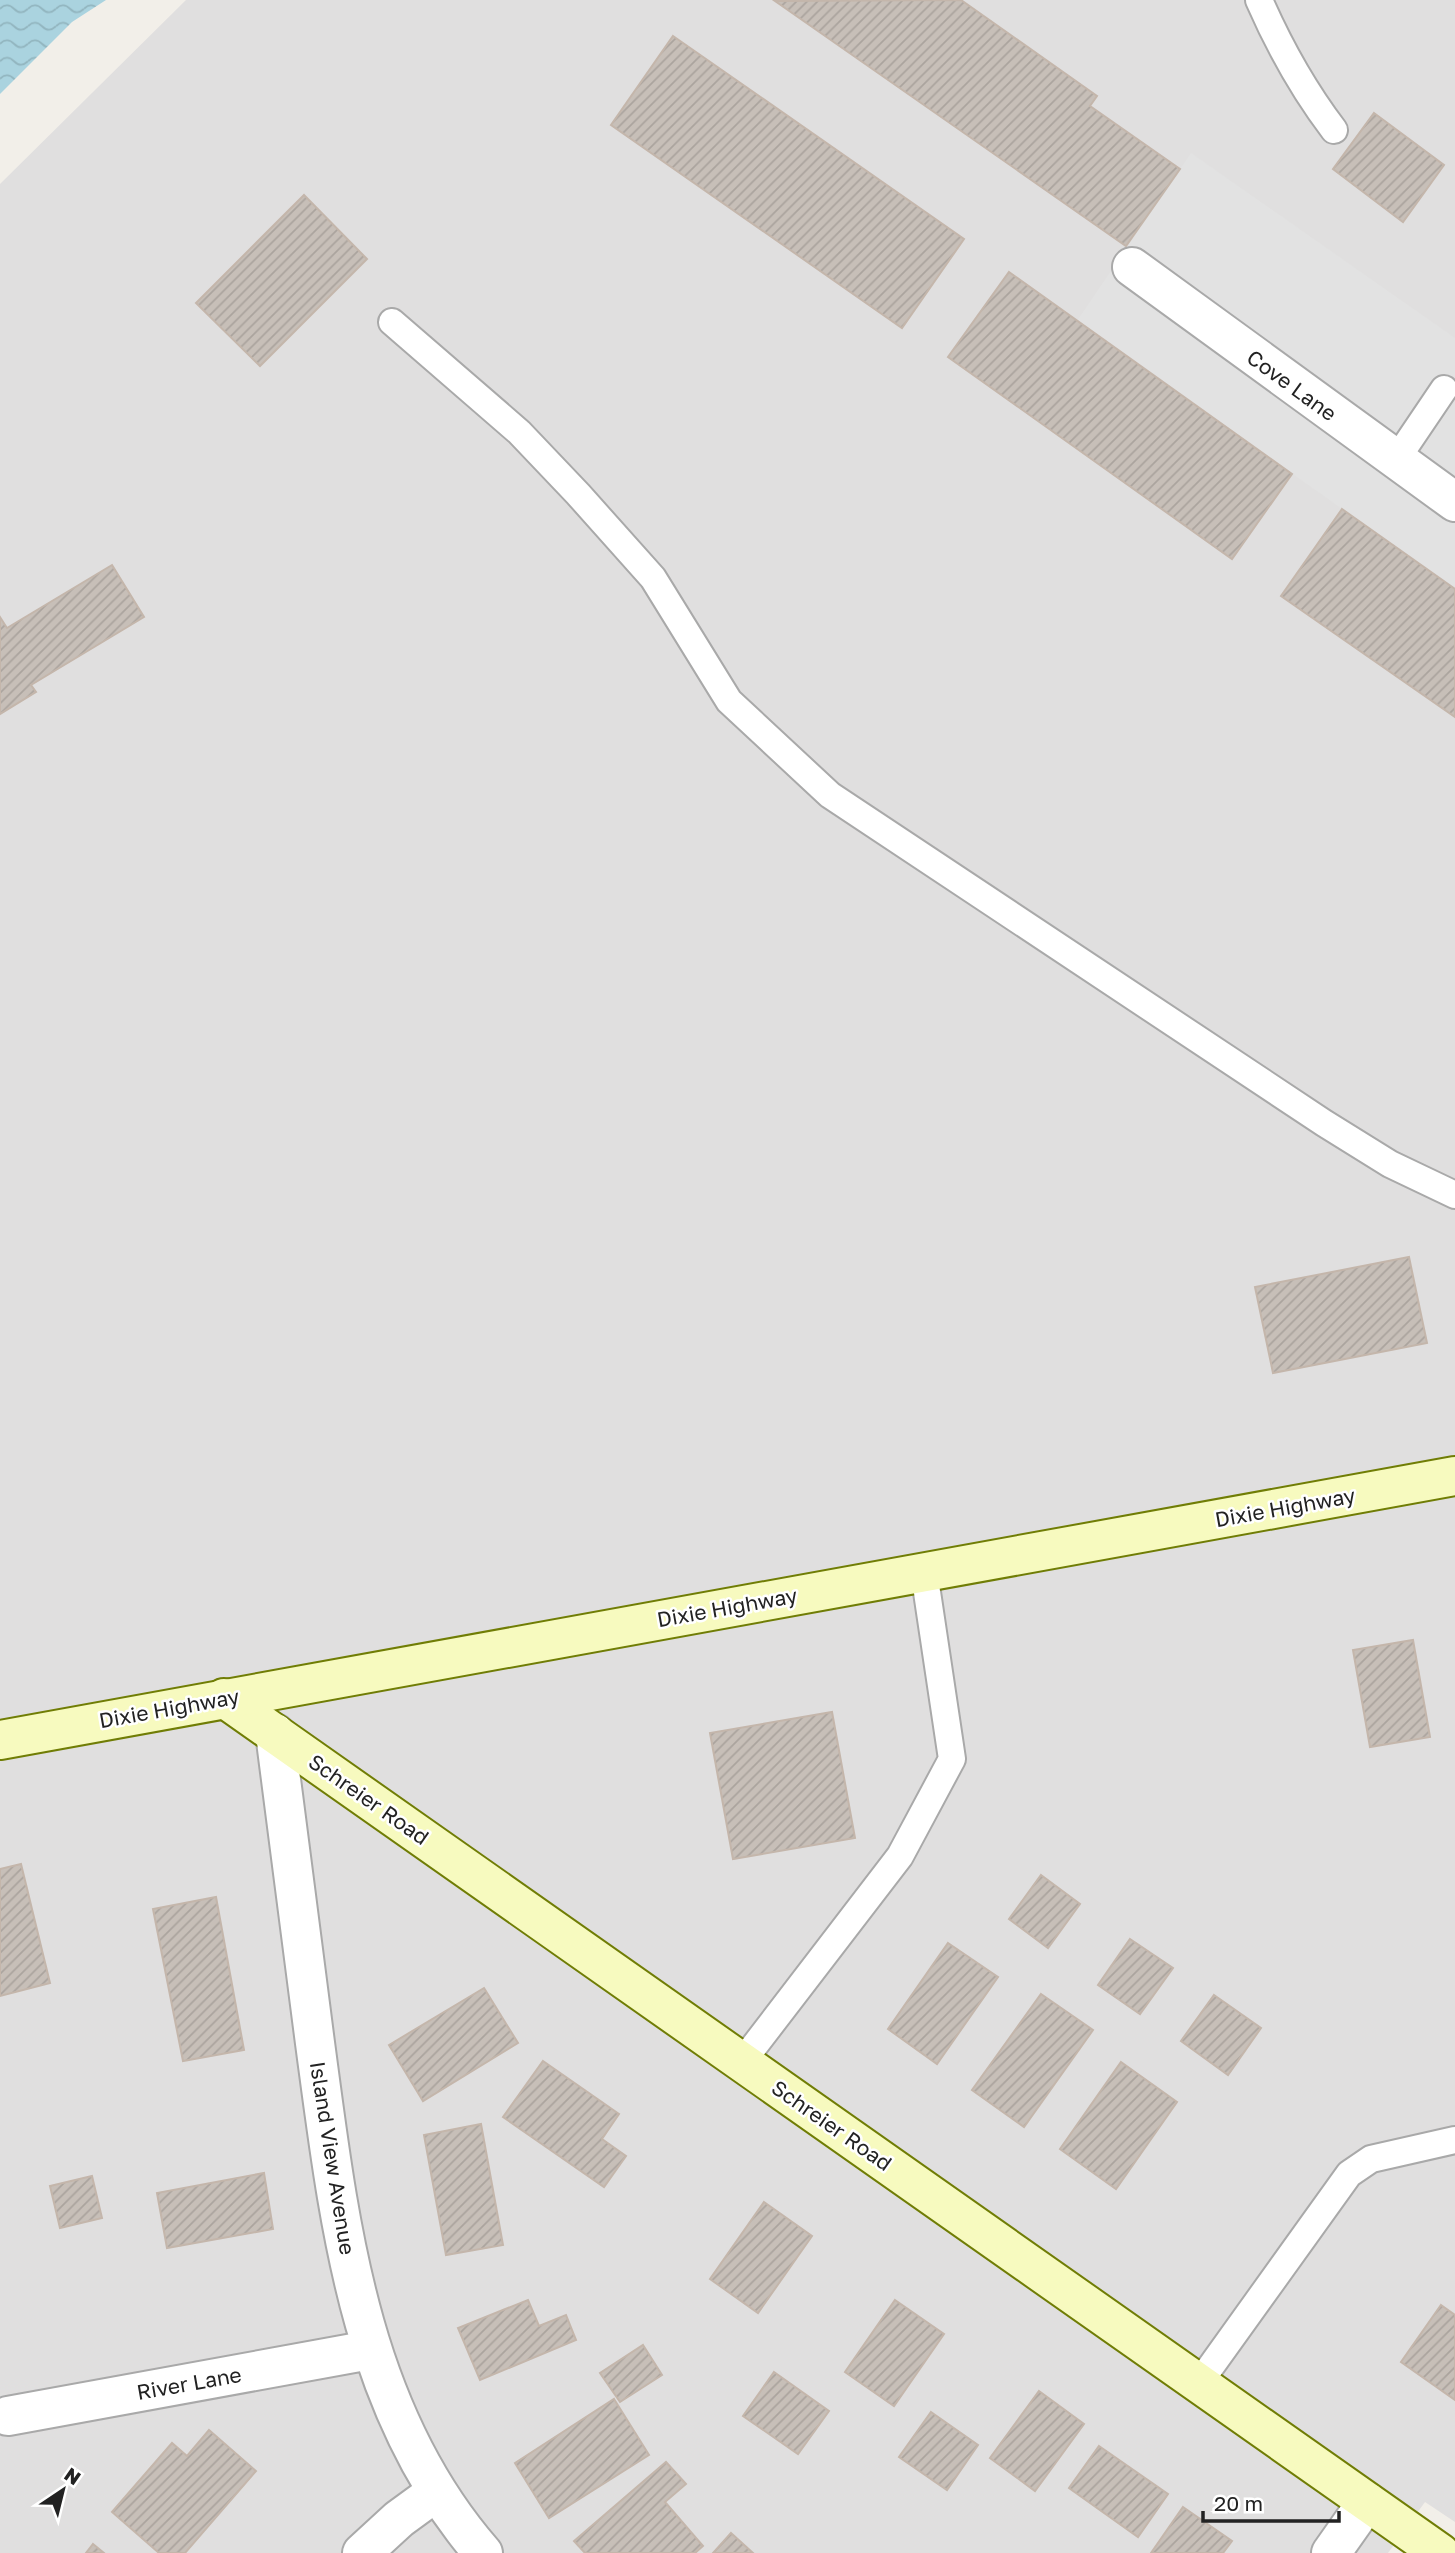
<svg xmlns="http://www.w3.org/2000/svg" width="1455" height="2553" font-family="'Golos Text',sans-serif">
  <style>
    .residential { fill: #e0dfdf }
    .parking { fill: #e2e2e2 }
    .water { fill: url(#water-waves) }
    .building { fill: url(#building-hatch); stroke: #c4b6ab; stroke-width: 2 }
    .lines { fill: none; stroke-linecap: round; stroke-linejoin: round }
    .lane-casing { stroke: #a9a9a9; stroke-width: 30 }
    .street-casing { stroke: #a9a9a9; stroke-width: 42 }
    .secondary-casing { stroke: #707d05; stroke-width: 42 }
    .lane { stroke: #fff; stroke-width: 26 }
    .street { stroke: #fff; stroke-width: 38 }
    .secondary { stroke: #f7fabf; stroke-width: 38 }
    .labels { text-anchor: middle; dominant-baseline: central; stroke-width: 5; stroke-linejoin: round; paint-order: stroke }
    .street-label { font-size: 21px; fill: #222; stroke: #fff }
  </style>
  <defs>
    <pattern id="water-waves" width="16" height="10" patternUnits="userSpaceOnUse" patternTransform="scale(1.75)"><rect width="16" height="10" fill="#aad3df"/><path d="M0 5q4-4 8 0t8 0" fill="none" stroke="#92b5bf"/></pattern>
    <pattern id="building-hatch" width="6" height="6" patternUnits="userSpaceOnUse" patternTransform="scale(1.75)"><rect width="6" height="6" fill="#c7bfb8"/><path d="M-1 1l2-2M0 6l6-6M5 7l2-2" fill="none" stroke="#aba49e"/></pattern>
  </defs>
  <rect width="100%" height="100%" fill="#f2efe9"/>
  <!-- residential -->
  <polygon class="residential" points="186,0 1455,0 1455,2522 1425,2502 1388,2553 0,2553 0,184"/>
  <!-- parking -->
  <polygon class="parking" points="1191,153 1455,338 1455,589 1077,321"/>
  <!-- water -->
  <polygon class="water" points="0,0 106,0 72,22 0,94"/>
  <!-- building -->
  <g class="building">
    <polygon points="961,0 1097,96 1090,106 1180,169 1126,246 775,1"/>
    <polygon points="673,36 964,239 902,328 611,125"/>
    <polygon points="1374,113 1444,165 1403,222 1333,169"/>
    <polygon points="304,195 367,259 260,366 196,303"/>
    <polygon points="1009,272 1292,474 1232,559 948,357"/>
    <polygon points="1342,509 1455,589 1455,717 1281,596"/>
    <polygon points="112,565 144,617 31,685 36,692 0,714 0,617 7,628"/>
    <polygon points="1409,1257 1427,1343 1273,1373 1255,1287"/>
    <polygon points="1413,1640 1430,1737 1370,1747 1353,1650"/>
    <polygon points="832,1712 855,1838 733,1859 710,1733"/>
    <polygon points="21,1864 50,1983 0,1996 0,1869"/>
    <polygon points="1041,1875 1080,1904 1048,1948 1009,1919"/>
    <polygon points="216,1897 244,2050 183,2061 153,1909"/>
    <polygon points="1130,1939 1173,1968 1140,2014 1098,1985"/>
    <polygon points="948,1943 998,1977 937,2064 888,2029"/>
    <polygon points="484,1988 518,2043 423,2101 389,2045"/>
    <polygon points="1041,1994 1093,2030 1024,2127 972,2090"/>
    <polygon points="1214,1995 1261,2028 1228,2075 1181,2041"/>
    <polygon points="543,2061 619,2114 602,2139 626,2156 604,2187 503,2117"/>
    <polygon points="1121,2062 1177,2102 1116,2189 1060,2149"/>
    <polygon points="481,2124 503,2245 446,2255 424,2135"/>
    <polygon points="264,2173 273,2229 167,2248 157,2193"/>
    <polygon points="92,2176 102,2218 60,2228 50,2186"/>
    <polygon points="764,2202 812,2236 758,2313 710,2279"/>
    <polygon points="528,2300 539,2326 566,2315 576,2340 480,2380 458,2328"/>
    <polygon points="895,2300 944,2334 894,2406 845,2372"/>
    <polygon points="1441,2305 1455,2315 1455,2400 1401,2362"/>
    <polygon points="643,2345 662,2375 620,2402 600,2373"/>
    <polygon points="774,2372 829,2411 798,2454 743,2416"/>
    <polygon points="1039,2391 1084,2424 1035,2491 990,2458"/>
    <polygon points="614,2399 649,2455 549,2518 515,2463"/>
    <polygon points="931,2412 978,2445 947,2490 899,2457"/>
    <polygon points="209,2430 256,2471 185,2553 159,2553 112,2512 172,2443 187,2456"/>
    <polygon points="1099,2446 1168,2494 1138,2537 1069,2488"/>
    <polygon points="666,2462 686,2484 665,2502 703,2546 695,2553 585,2553 574,2541"/>
    <polygon points="1183,2507 1232,2541 1223,2553 1151,2553"/>
    <polygon points="731,2533 753,2553 713,2553"/>
    <polygon points="93,2544 104,2553 86,2553"/>
  </g>
  <g class="lines">
    <!-- lane casing -->
    <g class="lane-casing">
      <g id="lane">
        <path d="M1259,0c21,48 43,88 75,130"/>
        <polyline points="392,322 519,432 578,494 653,578 729,701 830,795 1324,1123 1390,1164 1455,1195"/>
        <polyline points="1396,460 1444,389"/>
        <polyline points="742,2062 900,1856 952,1759 924,1572"/>
        <polyline points="1199,2383 1349,2174 1371,2159 1455,2140"/>
      </g>
    </g>
    <!-- street casing -->
    <g class="street-casing">
      <g id="street">
        <polyline points="1132,267 1455,502"/>
        <path d="M275,1733c13,103 27,207 40,310 24,179 44,368 168,510"/>
        <polyline points="8,2416 370,2350"/>
        <polyline points="362,2553 399,2519 436,2492"/>
        <polyline points="1331,2553 1367,2502"/>
      </g>
    </g>
    <!-- secondary casing -->
    <g class="secondary-casing">
      <g id="secondary">
        <polyline points="224,1698 1440,2553"/>
        <polyline points="0,1740 1455,1476"/>
      </g>
    </g>
    <!-- lane -->
    <use href="#lane" class="lane"/>
    <!-- street -->
    <use href="#street" class="street"/>
    <!-- secondary -->
    <use href="#secondary" class="secondary"/>
  </g>
  <g class="labels">
    <!-- street labels -->
    <g class="street-label">
      <text transform="translate(1292 385) rotate(36)">Cove Lane</text>
      <text transform="translate(1285 1507) rotate(-10)">Dixie Highway</text>
      <text transform="translate(727 1607) rotate(-10)">Dixie Highway</text>
      <text transform="translate(169 1708) rotate(-10)">Dixie Highway</text>
      <text transform="translate(369 1799) rotate(35)">Schreier Road</text>
      <text transform="translate(832 2125) rotate(35)">Schreier Road</text>
      <text transform="translate(333 2158) rotate(81)">Island View Avenue</text>
      <text transform="translate(189 2383) rotate(-10)">River Lane</text>
    </g>
  </g>
  <!-- north arrow -->
  <g transform="translate(63 2490) rotate(35)" stroke="#ffffff" stroke-width="5" paint-order="stroke">
  <path d="M0-5L12 26L0 18L-12 26Z" fill="#222222"/>
  <text y="-10" font-size="19" font-weight="bold" text-anchor="middle" fill="#222222">N</text>
  </g>
  <!-- scale -->
  <path d="M1203 2511v10h136v-10" fill="none" stroke="#222222" stroke-width="3.5"/>
  <text x="1214" y="2511" font-size="21" fill="#222222" stroke="#ffffff" stroke-width="5" paint-order="stroke">20 m</text>
</svg>
